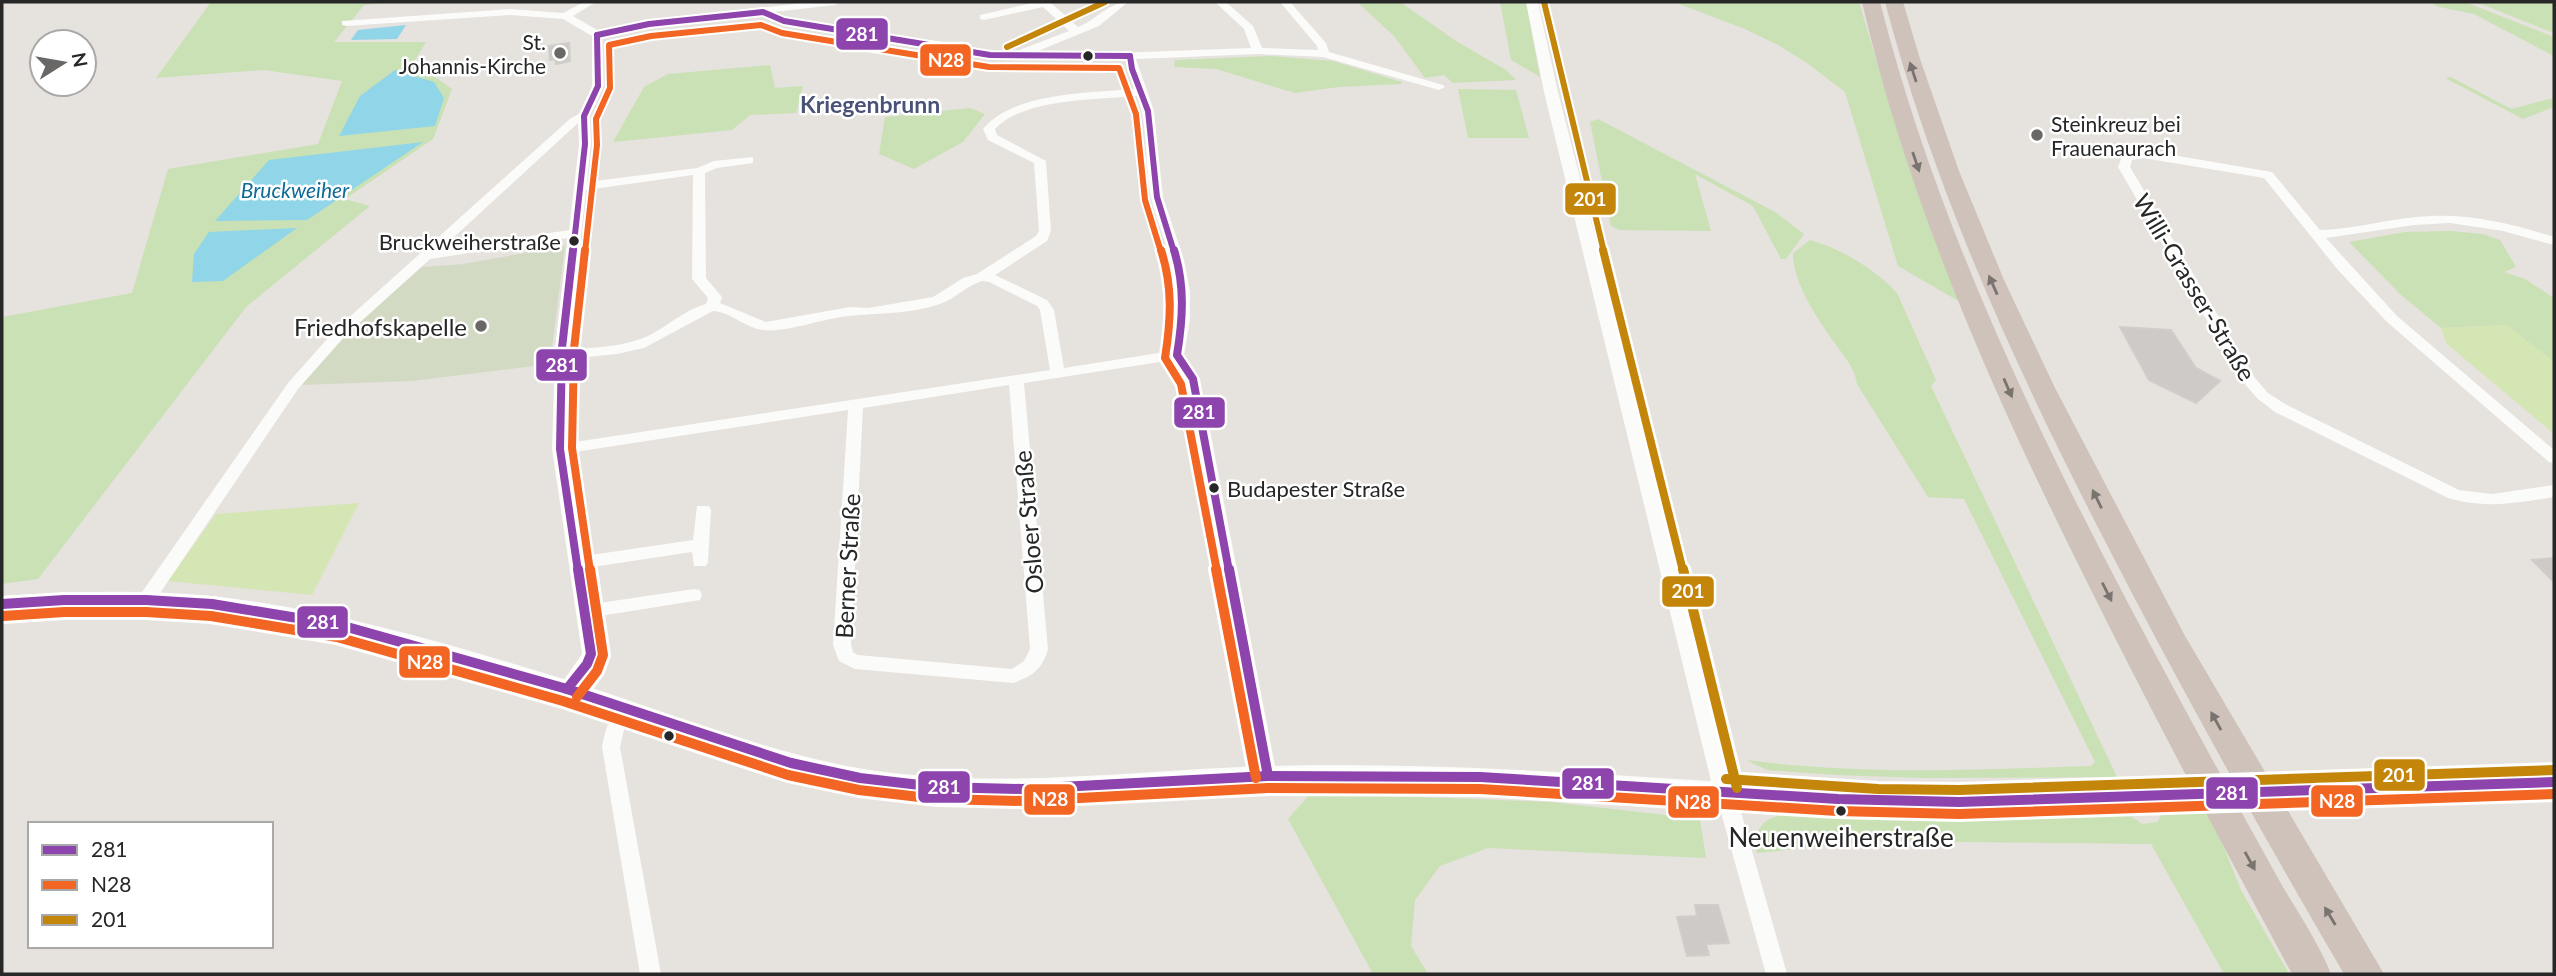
<svg xmlns="http://www.w3.org/2000/svg" width="2556" height="976" font-family="Lato,sans-serif">
  <style>
    .green { fill: #c9e1b5 }
    .cemetery { fill: #d3dac4 }
    .pitch { fill: #d4e6b3 }
    .water { fill: #90d5e8 }
    .building { fill: #cdcac7; stroke: #d1cec9; stroke-width: 2 }
    .lines { fill: none; stroke-linecap: round; stroke-linejoin: round }
    .minor { fill: #fbfbfa; fill-rule: evenodd }
    .tertiary { fill: #fbfbfa; fill-rule: evenodd }
    .motorway { fill: #cec2ba; fill-rule: evenodd }
    .bus-1-far2-casing { stroke: #fff; stroke-width: 10 }
    .bus-1-far1-casing { stroke: #fff; stroke-width: 13 }
    .bus-1-casing { stroke: #fff; stroke-width: 16 }
    .bus-2-far2-casing { stroke: #fff; stroke-width: 10 }
    .bus-2-far1-casing { stroke: #fff; stroke-width: 13 }
    .bus-2-casing { stroke: #fff; stroke-width: 16 }
    .bus-3-far2-casing { stroke: #fff; stroke-width: 10 }
    .bus-3-far1-casing { stroke: #fff; stroke-width: 13 }
    .bus-3-casing { stroke: #fff; stroke-width: 16 }
    .bus-1-far2 { stroke: #8e44ad; stroke-width: 6 }
    .bus-1-far1 { stroke: #8e44ad; stroke-width: 8 }
    .bus-1 { stroke: #8e44ad; stroke-width: 10 }
    .bus-2-far2 { stroke: #f26522; stroke-width: 6 }
    .bus-2-far1 { stroke: #f26522; stroke-width: 8 }
    .bus-2 { stroke: #f26522; stroke-width: 10 }
    .bus-3-far2 { stroke: #c3860a; stroke-width: 6 }
    .bus-3-far1 { stroke: #c3860a; stroke-width: 8 }
    .bus-3 { stroke: #c3860a; stroke-width: 10 }
    .oneway { fill: #7a7470 }
    .poi-dot { fill: #6a6867; stroke: #fff; stroke-width: 2.5 }
    .bus-dot { fill: #272727; stroke: #fff; stroke-width: 2.5 }
    .labels { text-anchor: middle; dominant-baseline: central; stroke-width: 5; stroke-linejoin: round; paint-order: stroke }
    .far-poi-label { font-size: 21px; fill: #272727; stroke: #fff; text-anchor: end }
    .far-water-label { font-size: 21px; font-style: italic; fill: #0e6b95; stroke: #fff }
    .bus-label { font-size: 22px; fill: #272727; stroke: #fff; text-anchor: end }
    .far-quarter-label { font-size: 23px; font-weight: bold; fill: #495277; stroke: #fff }
    .street-label { font-size: 24px; fill: #272727; stroke: #fff }
    .poi-label { font-size: 24px; fill: #272727; stroke: #fff; text-anchor: end }
    .near-bus-label { font-size: 26px; fill: #272727; stroke: #fff }
    .line-badge { stroke: #fff; stroke-width: 2.5 }
    .badge-label { font-size: 19px; text-anchor: middle; font-weight: bold; fill: #fff }
  </style>
  <rect width="100%" height="100%" fill="#e6e2dd"/>
  <!-- green -->
  <g class="green">
    <polygon points="211,2 397,2 364,5 334,42 426,42 414,62 452,89 433,139 345,199 370,206 246,307 38,579 2,584 2,317 132,293 168,169 318,144 342,81 264,70 156,78"/>
    <polygon points="1357,2 1400,2 1456,41 1506,70 1516,80 1453,83 1444,75 1425,78 1394,36"/>
    <polygon points="1500,2 1526,2 1540,77 1511,60"/>
    <path d="M1674,2h185c30,102 61,203 103,301l-64,-37 -53,-174 -38,-29 -29,-18 -33,-16z"/>
    <polygon points="2429,2 2465,2 2554,37 2554,56 2474,14 2439,7"/>
    <polygon points="2475,2 2554,2 2554,33 2476,2"/>
    <polygon points="1271,56 1333,61 1402,82 1401,84 1339,87 1295,93 1216,69 1174,67 1175,60"/>
    <polygon points="770,65 775,88 803,86 796,113 750,115 732,130 613,142 644,87 668,74"/>
    <polygon points="2451,77 2511,109 2554,98 2554,107 2523,119 2445,78"/>
    <polygon points="1458,89 1516,90 1529,138 1468,138"/>
    <polygon points="970,108 985,114 963,142 914,169 879,154 885,117"/>
    <polygon points="1598,119 1775,212 1804,234 1786,259 1781,259 1753,206 1695,174 1711,231 1620,230 1611,226 1590,122"/>
    <polygon points="2450,231 2483,234 2500,240 2516,267 2504,272 2525,279 2554,298 2554,362 2506,325 2441,328 2400,294 2349,242 2405,232"/>
    <path d="M1810,240c30,8 66,30 87,53l39,87 -5,6 186,391 -194,1 -87,-3 -69,-5 -21,-10c115,15 230,10 345,6l4,-4 -131,-263 -36,-2 -71,-113c-2,-16 -13,-28 -23,-42 -17,-24 -41,-59 -41,-89z"/>
    <polygon points="1763,775 1925,784 2097,780 2137,785 2140,789 1980,794 1767,785 1761,782"/>
    <polygon points="1311,793 1551,802 1700,819 1706,858 1488,848 1440,866 1415,900 1411,946 1428,974 1373,974 1288,819"/>
    <path d="M2198,799l22,39 21,52 48,84h-65l-73,-130 -276,-3 -118,12c-8,-54 54,-37 87,-34l-1,-6 214,-7 23,4 41,-1 21,15 16,-2 6,-15 21,-7z"/>
  </g>
  <!-- cemetery -->
  <polygon class="cemetery" points="565,246 550,364 412,381 300,385 348,332 422,267 463,264"/>
  <!-- pitch -->
  <g class="pitch">
    <polygon points="2506,325 2554,362 2554,434 2446,343 2441,328"/>
    <polygon points="359,503 312,595 168,581 216,514"/>
  </g>
  <!-- water -->
  <g class="water">
    <polygon points="406,25 397,39 351,40 358,30"/>
    <polygon points="395,70 434,82 444,98 435,126 339,136 360,96"/>
    <polygon points="423,142 307,220 215,221 269,160"/>
    <polygon points="297,228 223,281 192,282 194,254 209,232"/>
  </g>
  <!-- building -->
  <g class="building">
    <polygon points="569,43 570,61 556,64 555,59 550,60 549,46"/>
    <polygon points="2120,327 2171,330 2196,368 2220,381 2196,403 2149,380"/>
    <polygon points="2554,558 2554,582 2532,560"/>
    <polygon points="1695,905 1718,905 1729,943 1706,944 1709,955 1687,956 1677,917 1697,916"/>
  </g>
  <g class="lines">
    <!-- minor -->
    <g class="minor">
      <path d="M584,2h12l-23,14 26,15 50,-10 162,-19h29l-5,3 -62,7 14,6 203,34h24l55,-21 -26,-24 -59,13 -4,-1v-4l57,-13h13l28,25c18,-7 31,-25 50,-25l-29,24 -66,27 55,1 163,-6 -7,-19 -29,-27h11l27,24 9,22 56,2 -1,-4 -37,-44h10l36,41 3,9 114,33 2,2 -6,3 -116,-33 -65,-3 -122,5 18,52 9,86 21,63 6,31v29l-6,35 16,24 77,397 -2,6 -7,2 -7,-2 -2,-6 -73,-397 -13,-19 -149,23 24,266c-5,20 -17,28 -35,34l-158,-14 -16,-8 -6,-16 15,-235 -280,43 16,103 109,-16 4,-34h12l2,4 -3,52 -2,4h-12l-2,-14 -106,16 6,36 102,-15 6,1 2,5 -2,5 -6,1 -100,16 6,37 -4,10 -23,30 -6,2 -6,-2 -3,-5 3,-5 21,-30 -30,-205 3,-101 13,-110 -138,21 -84,76 -48,54 -146,216h-12l-3,-5 3,-5 148,-212 48,-54 235,-211 8,-4 13,-28v-50l-29,-17 -53,-4 -164,11 -4,-1v-4l168,-12 53,4zM759,14l25,10 206,34 135,1 9,30c-44,4 -121,3 -151,40l5,11 46,23 5,68 -3,5 -59,38 -14,4 -30,19 -65,11 -18,-1 -84,15 -46,-19 2,-6 -16,-19 -1,-105 12,-5 36,-5v-6l-39,4 -17,7 -110,14 4,-38 -1,-28 14,-30 -2,-49 47,-10zM1137,96c12,32 7,68 14,102 5,21 14,41 19,62 8,31 6,60 1,91l-107,17 -10,-58 -7,-10 -52,-25 52,-34 4,-10 -5,-70 -49,-26 -2,-6c29,-31 101,-29 142,-33zM578,123l1,21 -10,86 -129,20zM693,175l-1,104 16,19 -2,6c-21,6 -36,20 -54,30 -25,13 -55,13 -83,16l17,-160zM982,281l7,1 48,24 3,4 10,60 -482,73 1,-84 48,-5 27,-6 69,-37c18,1 32,17 50,19 23,3 61,-12 86,-14 29,-3 62,-2 91,-12 15,-5 26,-18 42,-23zM1009,385l21,264 -6,12 -12,8 -154,-14 -5,-3 -2,-7 12,-237z"/>
      <path d="M2143,150l129,22 48,58c38,-1 74,-13 112,-14 42,-2 83,9 122,21v8l-51,-14 -53,-8 -36,2 -88,13 71,78 157,134v13l-5,-1 -162,-140 -49,-52 -74,-92 -121,-20 -11,2 -2,7 125,211 13,15 17,11 174,86 33,4 62,-9v12c-36,6 -70,12 -106,1l-173,-86 -17,-13 -16,-18 -124,-214 5,-13z"/>
      <path d="M628,701l6,2 3,5 -13,22 -4,17 41,227h-21l-38,-227c3,-16 9,-41 26,-46z"/>
      <polygon points="1725,783 1732,785 1735,791 1787,974 1766,974 1715,791 1718,785"/>
    </g>
    <!-- tertiary -->
    <path class="tertiary" d="M1526,2h12l20,90 177,691 224,9 595,-20v20l-595,20 -121,-3 -358,-22 -212,-1 -246,13 -85,-2 -77,-9 -69,-15 -224,-75 -227,-65 -128,-21 -66,-4h-82l-62,4v-16c69,-4 140,-7 209,0 121,13 239,48 356,84 96,30 191,70 291,88 136,23 273,2 409,-2 148,-4 296,6 444,15l-167,-689z"/>
    <!-- motorway -->
    <g class="motorway">
      <path d="M1862,2h18c63,247 179,475 300,698 32,60 66,120 99,180 17,30 39,61 52,94h-39c-70,-130 -140,-261 -206,-394 -93,-186 -177,-375 -224,-578z"/>
      <path d="M1885,2h18l17,57 39,112 45,109 51,108 130,248 199,338h-40c-83,-142 -163,-285 -238,-431 -90,-174 -171,-351 -221,-541z"/>
    </g>
    <!-- bus-1-far2 casing -->
    <g class="bus-1-far2-casing">
      <g id="bus-1-far2">
        <polyline points="597,35 649,24 763,12 784,21 990,55 1130,56"/>
        <polyline points="1130,56 1132,69 1148,111 1157,197 1174,252"/>
        <polyline points="573,252 585,144 584,116 598,86 597,35"/>
      </g>
    </g>
    <!-- bus-1-far1 casing -->
    <g class="bus-1-far1-casing">
      <g id="bus-1-far1">
        <polyline points="573,250 562,348 560,449 578,571"/>
        <path d="M1174,250c11,36 9,68 3,105l16,24 36,192"/>
      </g>
    </g>
    <!-- bus-1 casing -->
    <g class="bus-1-casing">
      <g id="bus-1">
        <polyline points="1229,569 1268,776"/>
        <polyline points="2,604 64,600 146,600 212,604 340,625 567,689 791,763 860,778 937,787 1022,789 1268,776 1480,777 1838,799 1959,802 2554,782"/>
        <polyline points="567,689 587,664 591,654 578,569"/>
      </g>
    </g>
    <!-- bus-2-far2 casing -->
    <g class="bus-2-far2-casing">
      <polyline id="bus-2-far2" points="585,252 597,145 596,119 610,88 609,45 651,36 761,25 782,33 989,67 1119,68 1136,114 1145,200 1161,252"/>
    </g>
    <!-- bus-2-far1 casing -->
    <g class="bus-2-far1-casing">
      <g id="bus-2-far1">
        <polyline points="585,250 574,349 572,448 590,571"/>
        <path d="M1161,250c12,37 10,70 4,108l16,26 36,187"/>
      </g>
    </g>
    <!-- bus-2 casing -->
    <g class="bus-2-casing">
      <g id="bus-2">
        <polyline points="1216,569 1256,778"/>
        <polyline points="3,616 64,612 146,612 211,616 337,637 563,701 788,775 859,790 937,799 1023,801 1268,788 1480,789 1837,811 1959,814 2554,794"/>
        <polyline points="577,697 597,671 603,655 590,569"/>
      </g>
    </g>
    <!-- bus-3-far2 casing -->
    <g class="bus-3-far2-casing">
      <g id="bus-3-far2">
        <polyline points="1544,2 1604,252"/>
        <polyline points="1007,47 1105,2"/>
      </g>
    </g>
    <!-- bus-3-far1 casing -->
    <g class="bus-3-far1-casing">
      <polyline id="bus-3-far1" points="1603,250 1683,571"/>
    </g>
    <!-- bus-3 casing -->
    <g class="bus-3-casing">
      <g id="bus-3">
        <polyline points="1683,569 1737,788"/>
        <polyline points="1726,779 1878,789 1959,790 2554,770"/>
      </g>
    </g>
    <!-- bus-1-far2 -->
    <use href="#bus-1-far2" class="bus-1-far2"/>
    <!-- bus-1-far1 -->
    <use href="#bus-1-far1" class="bus-1-far1"/>
    <!-- bus-1 -->
    <use href="#bus-1" class="bus-1"/>
    <!-- bus-2-far2 -->
    <use href="#bus-2-far2" class="bus-2-far2"/>
    <!-- bus-2-far1 -->
    <use href="#bus-2-far1" class="bus-2-far1"/>
    <!-- bus-2 -->
    <use href="#bus-2" class="bus-2"/>
    <!-- bus-3-far2 -->
    <use href="#bus-3-far2" class="bus-3-far2"/>
    <!-- bus-3-far1 -->
    <use href="#bus-3-far1" class="bus-3-far1"/>
    <!-- bus-3 -->
    <use href="#bus-3" class="bus-3"/>
  </g>
  <!-- one-way arrows -->
  <defs><path id="oneway-solid" d="M-6-.8H1V-3.2L6.5 0L1 3.2V.8H-6Z" transform="scale(1.75)"/></defs>
  <g class="oneway">
    <use href="#oneway-solid" transform="translate(1913 72) rotate(-108)"/>
    <use href="#oneway-solid" transform="translate(1916 162) rotate(71)"/>
    <use href="#oneway-solid" transform="translate(1993 285) rotate(-114)"/>
    <use href="#oneway-solid" transform="translate(2008 388) rotate(66)"/>
    <use href="#oneway-solid" transform="translate(2097 499) rotate(-116)"/>
    <use href="#oneway-solid" transform="translate(2107 592) rotate(63)"/>
    <use href="#oneway-solid" transform="translate(2216 721) rotate(-119)"/>
    <use href="#oneway-solid" transform="translate(2250 861) rotate(61)"/>
    <use href="#oneway-solid" transform="translate(2330 916) rotate(-121)"/>
  </g>
  <!-- markers -->
  <g class="poi-dot">
    <circle cx="560" cy="53" r="7"/>
    <circle cx="2037" cy="135" r="7"/>
    <circle cx="481" cy="326" r="7"/>
  </g>
  <g class="bus-dot">
    <circle cx="1088" cy="56" r="6"/>
    <circle cx="574" cy="241" r="6"/>
    <circle cx="1214" cy="488" r="6"/>
    <circle cx="669" cy="736" r="6"/>
    <circle cx="1841" cy="811" r="6"/>
  </g>
  <g class="labels">
    <!-- far-poi labels -->
    <g class="far-poi-label">
      <text x="546" y="41">St.<tspan x="546" dy="24">Johannis-Kirche</tspan></text>
      <text x="2051" y="123" text-anchor="start">Steinkreuz bei<tspan x="2051" dy="24">Frauenaurach</tspan></text>
    </g>
    <!-- far-water labels -->
    <g class="far-water-label">
      <text x="295" y="189">Bruckweiher</text>
    </g>
    <!-- bus labels -->
    <g class="bus-label">
      <text x="561" y="241">Bruckweiherstraße</text>
      <text x="1227" y="488" text-anchor="start">Budapester Straße</text>
    </g>
    <!-- far-quarter labels -->
    <g class="far-quarter-label">
      <text x="870" y="104">Kriegenbrunn</text>
    </g>
    <!-- street labels -->
    <g class="street-label">
      <text transform="translate(2195 287) rotate(59)">Willi-Grasser-Straße</text>
      <text transform="translate(1028 522) rotate(-95)">Osloer Straße</text>
      <text transform="translate(847 566) rotate(-87)">Berner Straße</text>
    </g>
    <!-- poi labels -->
    <g class="poi-label">
      <text x="467" y="326">Friedhofskapelle</text>
    </g>
    <!-- near-bus labels -->
    <g class="near-bus-label">
      <text x="1841" y="837">Neuenweiherstraße</text>
    </g>
  </g>
  <g class="line-badge">
    <rect x="835" y="17" width="54" height="34" rx="7" fill="#8e44ad"/>
    <rect x="919" y="43" width="53" height="34" rx="7" fill="#f26522"/>
    <rect x="1564" y="182" width="53" height="34" rx="7" fill="#c3860a"/>
    <rect x="535" y="348" width="53" height="34" rx="7" fill="#8e44ad"/>
    <rect x="1173" y="396" width="53" height="33" rx="7" fill="#8e44ad"/>
    <rect x="1661" y="575" width="54" height="33" rx="7" fill="#c3860a"/>
    <rect x="296" y="605" width="53" height="34" rx="7" fill="#8e44ad"/>
    <rect x="398" y="645" width="53" height="34" rx="7" fill="#f26522"/>
    <rect x="2373" y="758" width="53" height="34" rx="7" fill="#c3860a"/>
    <rect x="1561" y="767" width="54" height="33" rx="7" fill="#8e44ad"/>
    <rect x="917" y="770" width="54" height="34" rx="7" fill="#8e44ad"/>
    <rect x="2205" y="776" width="54" height="34" rx="7" fill="#8e44ad"/>
    <rect x="1023" y="783" width="53" height="33" rx="7" fill="#f26522"/>
    <rect x="2310" y="784" width="54" height="34" rx="7" fill="#f26522"/>
    <rect x="1667" y="785" width="53" height="34" rx="7" fill="#f26522"/>
  </g>
  <g class="badge-label">
    <text x="862" y="41">281</text>
    <text x="946" y="67">N28</text>
    <text x="1590" y="206">201</text>
    <text x="562" y="372">281</text>
    <text x="1199" y="419">281</text>
    <text x="1688" y="598">201</text>
    <text x="323" y="629">281</text>
    <text x="425" y="669">N28</text>
    <text x="2399" y="782">201</text>
    <text x="1588" y="790">281</text>
    <text x="944" y="794">281</text>
    <text x="2232" y="800">281</text>
    <text x="1050" y="806">N28</text>
    <text x="2337" y="808">N28</text>
    <text x="1693" y="809">N28</text>
  </g>
  <!-- border -->
  <rect width="2556" height="976" fill="none" stroke="#272727" stroke-width="7"/>
  <!-- legend -->
  <rect x="28" y="822" width="245" height="126" fill="#ffffff" stroke="#a9a9a9" stroke-width="2"/>
  <rect x="42" y="845" width="35" height="10" fill="#8e44ad" stroke="#a9a9a9" stroke-width="2"/>
  <text x="91" y="857" font-size="21" fill="#272727">281</text>
  <rect x="42" y="880" width="35" height="10" fill="#f26522" stroke="#a9a9a9" stroke-width="2"/>
  <text x="91" y="892" font-size="21" fill="#272727">N28</text>
  <rect x="42" y="915" width="35" height="10" fill="#c3860a" stroke="#a9a9a9" stroke-width="2"/>
  <text x="91" y="927" font-size="21" fill="#272727">201</text>
  <!-- north arrow -->
  <g transform="translate(63 63) rotate(79)"><circle r="33" fill="#ffffff" stroke="#a9a9a9" stroke-width="2"/>
  <path d="M0-5L12 26L0 18L-12 26Z" fill="#6a6867"/>
  <text y="-10" font-size="19" font-weight="bold" text-anchor="middle" fill="#272727">N</text>
  </g>
</svg>
